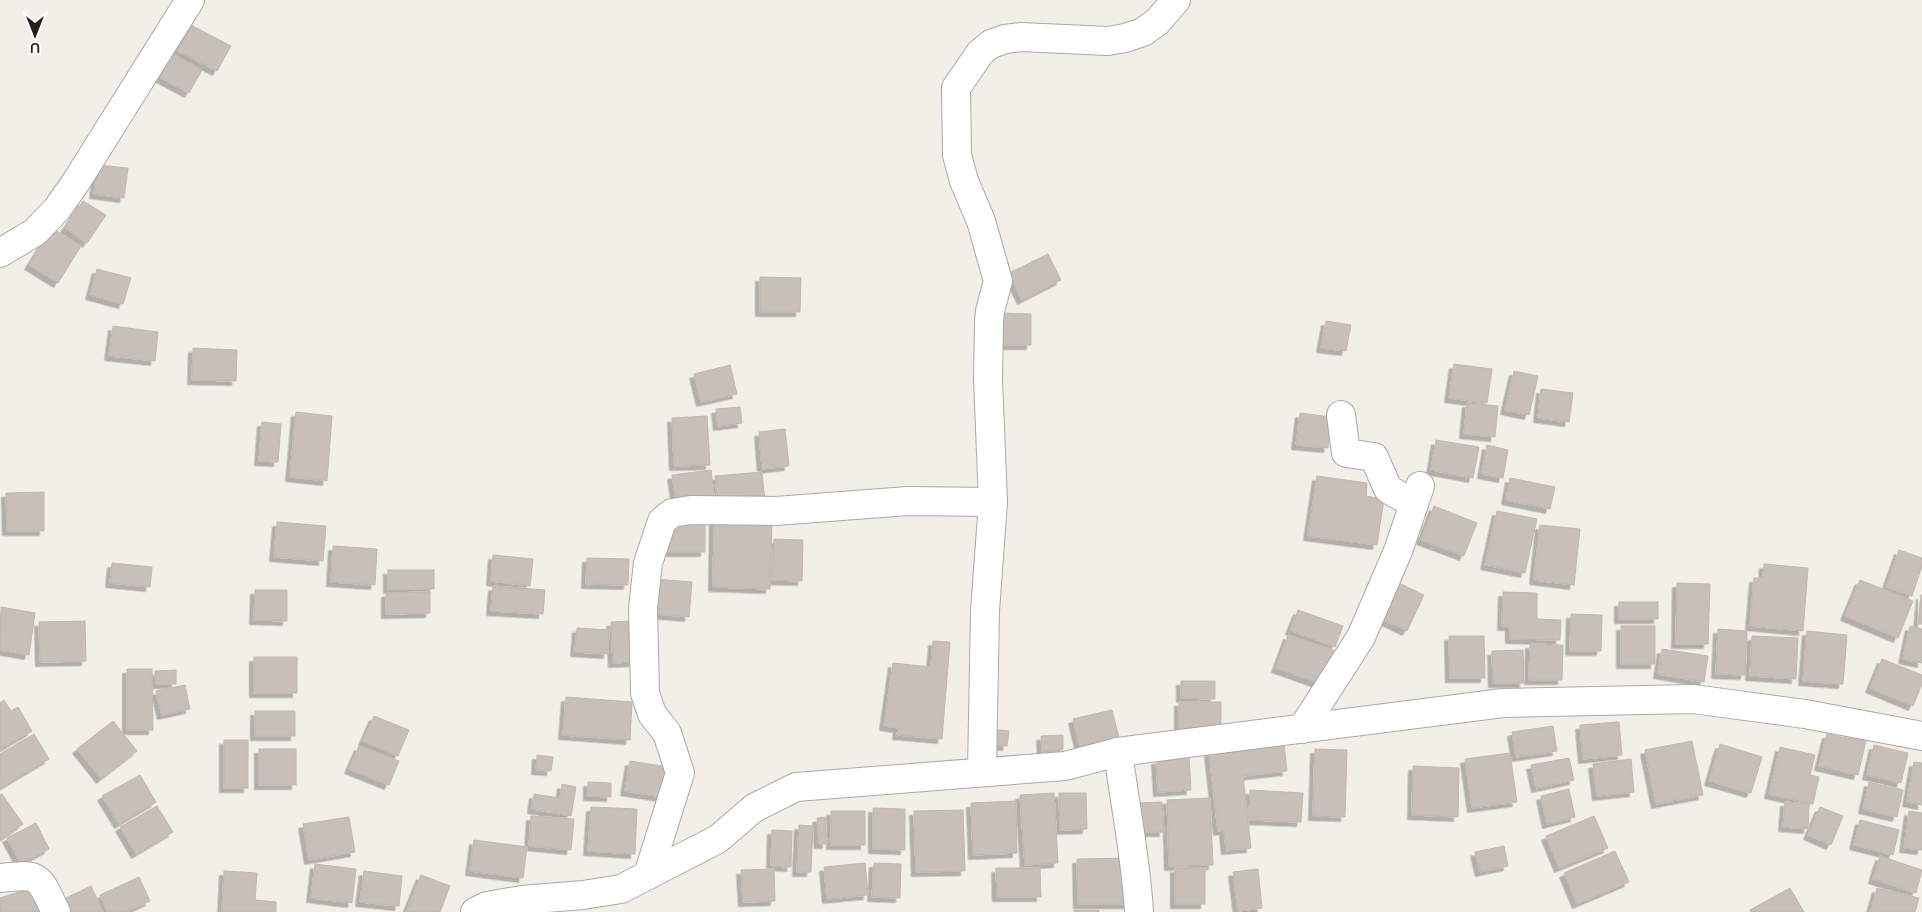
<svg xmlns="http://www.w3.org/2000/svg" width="1922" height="912" font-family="Mulish,sans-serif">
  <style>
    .building { fill: #c7bfb8; stroke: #c4b6ab; filter: url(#shadow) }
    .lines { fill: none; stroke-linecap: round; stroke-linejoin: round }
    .minor-casing { stroke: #a9a9a9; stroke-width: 30 }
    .minor { stroke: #fff; stroke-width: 28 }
  </style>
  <defs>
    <filter id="shadow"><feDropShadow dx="-4.5" dy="4.5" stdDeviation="0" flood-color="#0004"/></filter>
  </defs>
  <rect width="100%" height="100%" fill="#f2efe9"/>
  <!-- building -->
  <g class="building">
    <polygon points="191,25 231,46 217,71 178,51"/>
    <polygon points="172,54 202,70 189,93 159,77"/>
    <polygon points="98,165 128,168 124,198 94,194"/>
    <polygon points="83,201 106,215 87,243 65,228"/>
    <polygon points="52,228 81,246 58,283 29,265"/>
    <polygon points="1048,254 1061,280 1022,300 1009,273"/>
    <polygon points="97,269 131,278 123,304 90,295"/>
    <polygon points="760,277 801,278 800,312 760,312"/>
    <polygon points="1002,313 1031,314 1031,345 1002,345"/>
    <polygon points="1326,321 1351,325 1346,351 1321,348"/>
    <polygon points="113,326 158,332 155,361 109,356"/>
    <polygon points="193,348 237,350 236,381 192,380"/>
    <polygon points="1454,364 1492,369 1487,403 1449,398"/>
    <polygon points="730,365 737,394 701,402 694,374"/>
    <polygon points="1514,371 1538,376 1529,415 1505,410"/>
    <polygon points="1541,389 1573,393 1569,422 1538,418"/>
    <polygon points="1467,403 1498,406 1495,437 1464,434"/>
    <polygon points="740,407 742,423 718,426 716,409"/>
    <polygon points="296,412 332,416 327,481 290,477"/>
    <polygon points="1300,413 1331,417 1328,448 1296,445"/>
    <polygon points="707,416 710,465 674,466 672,418"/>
    <polygon points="262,422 281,424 278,462 259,461"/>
    <polygon points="785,429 789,466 762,469 759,432"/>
    <polygon points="1436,440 1479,447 1473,478 1431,470"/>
    <polygon points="1487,445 1508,450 1503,478 1482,474"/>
    <polygon points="711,470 714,496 676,501 672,475"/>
    <polygon points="762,472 765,502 718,505 715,476"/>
    <polygon points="1317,476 1367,483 1366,496 1384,499 1377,545 1308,536"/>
    <polygon points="1510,478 1555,487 1550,509 1506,500"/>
    <polygon points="44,492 44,531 7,531 6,493"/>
    <polygon points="1434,506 1477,523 1464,556 1421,540"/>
    <polygon points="1497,511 1537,519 1525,573 1485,565"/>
    <polygon points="714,520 772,522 770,589 713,587"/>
    <polygon points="277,522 326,526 323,561 274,557"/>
    <polygon points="705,522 705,552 666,552 666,523"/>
    <polygon points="1540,525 1580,529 1574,585 1534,580"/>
    <polygon points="774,539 803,540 802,581 772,580"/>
    <polygon points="333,546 377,549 375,585 331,582"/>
    <polygon points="1899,550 1922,558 1922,566 1912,596 1886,587"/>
    <polygon points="493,555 533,559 530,586 491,581"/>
    <polygon points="587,558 629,559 628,585 586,584"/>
    <polygon points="112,563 152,567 150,587 110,583"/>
    <polygon points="1764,564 1808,568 1803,631 1750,626 1754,578 1763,578"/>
    <rect x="388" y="570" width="46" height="19"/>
    <polygon points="656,579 692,582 689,617 654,614"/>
    <polygon points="1860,580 1913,601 1898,638 1845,616"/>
    <polygon points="1399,583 1424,595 1407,631 1382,619"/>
    <polygon points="1677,583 1710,584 1708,644 1676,644"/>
    <polygon points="493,586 545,590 543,614 491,611"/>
    <polygon points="255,590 287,590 287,621 254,620"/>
    <polygon points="430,592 430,613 386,614 386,593"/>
    <polygon points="1503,592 1537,593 1537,619 1561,620 1560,640 1510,639 1510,626 1502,626"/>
    <polygon points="1921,595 1922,595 1922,624 1918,624"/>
    <rect x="1619" y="602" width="39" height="17"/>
    <polygon points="1,607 35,613 29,655 0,650"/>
    <polygon points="1298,610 1343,626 1335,647 1290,630"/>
    <polygon points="1571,614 1602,615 1601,651 1570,651"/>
    <polygon points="85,621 86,661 40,662 39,622"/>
    <polygon points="633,621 634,662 613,663 611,622"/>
    <rect x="1621" y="626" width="34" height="38"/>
    <polygon points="1910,626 1922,629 1922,663 1903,659"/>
    <polygon points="577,628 609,630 608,654 575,652"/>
    <polygon points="1718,629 1747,631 1745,675 1716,674"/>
    <polygon points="1807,631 1847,635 1843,684 1803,681"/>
    <polygon points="1288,635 1335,651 1324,685 1276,668"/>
    <polygon points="1449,636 1484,636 1485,678 1450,678"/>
    <polygon points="1752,636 1798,638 1796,679 1750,676"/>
    <polygon points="933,641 950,642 942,739 897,735 898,728 884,726 893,663 931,667"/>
    <polygon points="1530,644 1563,645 1562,680 1529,680"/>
    <polygon points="1662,649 1708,656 1704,682 1658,674"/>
    <polygon points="1523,650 1524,683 1493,683 1492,651"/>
    <rect x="254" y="657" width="43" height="36"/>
    <polygon points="1882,659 1922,675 1922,684 1913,706 1870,688"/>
    <polygon points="127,669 152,669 153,730 127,730"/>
    <polygon points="176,670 176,684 156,684 155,671"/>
    <polygon points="1181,681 1215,681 1215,699 1181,698"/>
    <polygon points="185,685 190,709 162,715 156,691"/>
    <polygon points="566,697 632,702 630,740 563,735"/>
    <polygon points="4,700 11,711 18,707 32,731 0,750 0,703"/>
    <rect x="1179" y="702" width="42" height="29"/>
    <polygon points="1112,710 1119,738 1080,748 1073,719"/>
    <rect x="255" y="711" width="40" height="25"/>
    <polygon points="374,716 409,730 398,756 363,741"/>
    <polygon points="113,721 137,751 101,779 77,749"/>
    <polygon points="1619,722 1622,755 1583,759 1580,725"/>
    <polygon points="1553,726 1557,751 1516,757 1512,732"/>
    <polygon points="990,729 1009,731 1007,746 988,744"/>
    <polygon points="1853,733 1867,736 1858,775 1819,766 1827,734 1851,739"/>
    <polygon points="34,734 49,759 0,788 0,754"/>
    <polygon points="1063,735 1063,750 1042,752 1041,736"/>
    <rect x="224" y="740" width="24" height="48"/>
    <polygon points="1692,741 1703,795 1656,804 1645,750"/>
    <polygon points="1284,743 1287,771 1243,776 1251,848 1226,850 1224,830 1218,831 1209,752"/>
    <polygon points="1720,744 1762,757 1751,793 1709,781"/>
    <polygon points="1874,745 1908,753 1901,783 1867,775"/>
    <polygon points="359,746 399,761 389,785 349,769"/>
    <polygon points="1780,747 1815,755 1810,775 1819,777 1813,804 1769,794"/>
    <rect x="259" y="749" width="37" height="36"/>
    <polygon points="1315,749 1347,750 1345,817 1313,816"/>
    <polygon points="1510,753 1517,802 1472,808 1465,759"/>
    <polygon points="537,755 553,757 551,771 536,770"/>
    <polygon points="1189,758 1191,790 1158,792 1156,760"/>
    <polygon points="1569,758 1574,780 1536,788 1531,765"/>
    <polygon points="1631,759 1634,792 1597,796 1593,764"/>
    <polygon points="630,761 674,768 669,798 625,791"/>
    <polygon points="1914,762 1922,763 1922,805 1907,802"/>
    <polygon points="1413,766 1459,768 1458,817 1412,815"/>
    <polygon points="140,775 156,802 119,824 102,796"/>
    <polygon points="588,782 611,783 611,797 588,796"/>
    <polygon points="1869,782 1903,790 1897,817 1863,809"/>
    <polygon points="562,784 576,787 571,816 532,809 534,794 560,798"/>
    <polygon points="1569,789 1575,817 1547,824 1541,796"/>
    <polygon points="1250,790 1303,793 1301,822 1249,820"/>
    <polygon points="1054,793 1058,863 1025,865 1020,795"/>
    <polygon points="1059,793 1086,793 1087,829 1060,830"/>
    <polygon points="2,794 23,824 0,840 0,795"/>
    <polygon points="1210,798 1213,865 1169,866 1167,800"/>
    <polygon points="1016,801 1017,853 973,855 971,803"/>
    <polygon points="1162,802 1164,832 1139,832 1137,803"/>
    <polygon points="1785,802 1809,804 1808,829 1783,827"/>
    <polygon points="157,806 173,832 136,854 120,827"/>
    <polygon points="591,807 637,809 635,854 588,851"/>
    <polygon points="1820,807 1843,816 1831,845 1808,835"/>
    <polygon points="873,808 905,809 905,850 873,849"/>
    <polygon points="963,810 965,871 916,872 914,811"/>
    <rect x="831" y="811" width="34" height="34"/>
    <polygon points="1909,811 1922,813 1922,850 1904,848"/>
    <polygon points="531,816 574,819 571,850 529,846"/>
    <polygon points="1594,816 1608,848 1559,868 1546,836"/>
    <polygon points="349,817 355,852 309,860 303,824"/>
    <polygon points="825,817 827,844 819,844 817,818"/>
    <polygon points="1860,820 1899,830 1893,855 1854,845"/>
    <polygon points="36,823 49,849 21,864 7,838"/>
    <polygon points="799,825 813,826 811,872 797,872"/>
    <polygon points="772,830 792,831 791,867 771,866"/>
    <polygon points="474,840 527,847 523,878 470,871"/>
    <polygon points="1504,846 1508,866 1480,872 1475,852"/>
    <polygon points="1615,851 1629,882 1577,904 1564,873"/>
    <polygon points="1880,856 1922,870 1916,893 1873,879"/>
    <polygon points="1130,858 1131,904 1078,904 1077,859"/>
    <polygon points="865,863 868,895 827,899 824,867"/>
    <polygon points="874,863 901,864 900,898 872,897"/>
    <polygon points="315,864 356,869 352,903 311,898"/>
    <polygon points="996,868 1040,868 1041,897 997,897"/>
    <rect x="1175" y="868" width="30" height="36"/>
    <polygon points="774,869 775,901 743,902 741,870"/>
    <polygon points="1258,869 1262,908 1238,911 1233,872"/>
    <polygon points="224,871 257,873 255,900 276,902 276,912 222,912"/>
    <polygon points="364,871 402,876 399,906 360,902"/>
    <polygon points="421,875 450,886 440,912 406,912"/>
    <polygon points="139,877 150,901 127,912 108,912 100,895"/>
    <polygon points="91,886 103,912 67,912 62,900"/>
    <polygon points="35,887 43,912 0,912 0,898"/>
    <polygon points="1790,888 1804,912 1752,912 1750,910"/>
    <polygon points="1877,888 1919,898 1915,912 1870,912"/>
    <rect x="1074" y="910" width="25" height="2"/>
  </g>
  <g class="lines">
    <!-- minor casing -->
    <g class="minor-casing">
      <g id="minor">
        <polyline points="0,253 35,232 57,209 76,182 190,0"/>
        <polyline points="1341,415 1346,453 1374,457 1388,489 1414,504"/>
        <polyline points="1302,729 1361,637 1398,551 1420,486"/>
        <path d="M1118,752c7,54 18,106 21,160"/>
        <polyline points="982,772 985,611 993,502 988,379 989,322 990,311 998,281 981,221 964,181 957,155 956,88 980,53 991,44 1005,39 1021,37 1108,41 1125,38 1143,32 1157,22 1176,0"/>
        <polyline points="648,875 680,773 667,733 652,714 645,693 643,608 648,563 662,521 672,513 691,510 776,511 908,501 993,502"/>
        <path d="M0,878c42,-5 38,-2 56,34"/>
        <polyline points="475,912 487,906 522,900 583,895 621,889 718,839 754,808 796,787 1065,766 1118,752 1503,703 1693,699 1805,714 1922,736"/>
      </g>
    </g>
    <!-- minor -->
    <use href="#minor" class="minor"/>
  </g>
  <!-- north arrow -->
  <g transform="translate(35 35) rotate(180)" stroke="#ffffff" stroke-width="4" paint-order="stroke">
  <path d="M0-4L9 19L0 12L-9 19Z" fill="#222222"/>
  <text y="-8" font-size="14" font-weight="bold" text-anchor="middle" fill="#222222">U</text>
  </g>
</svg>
